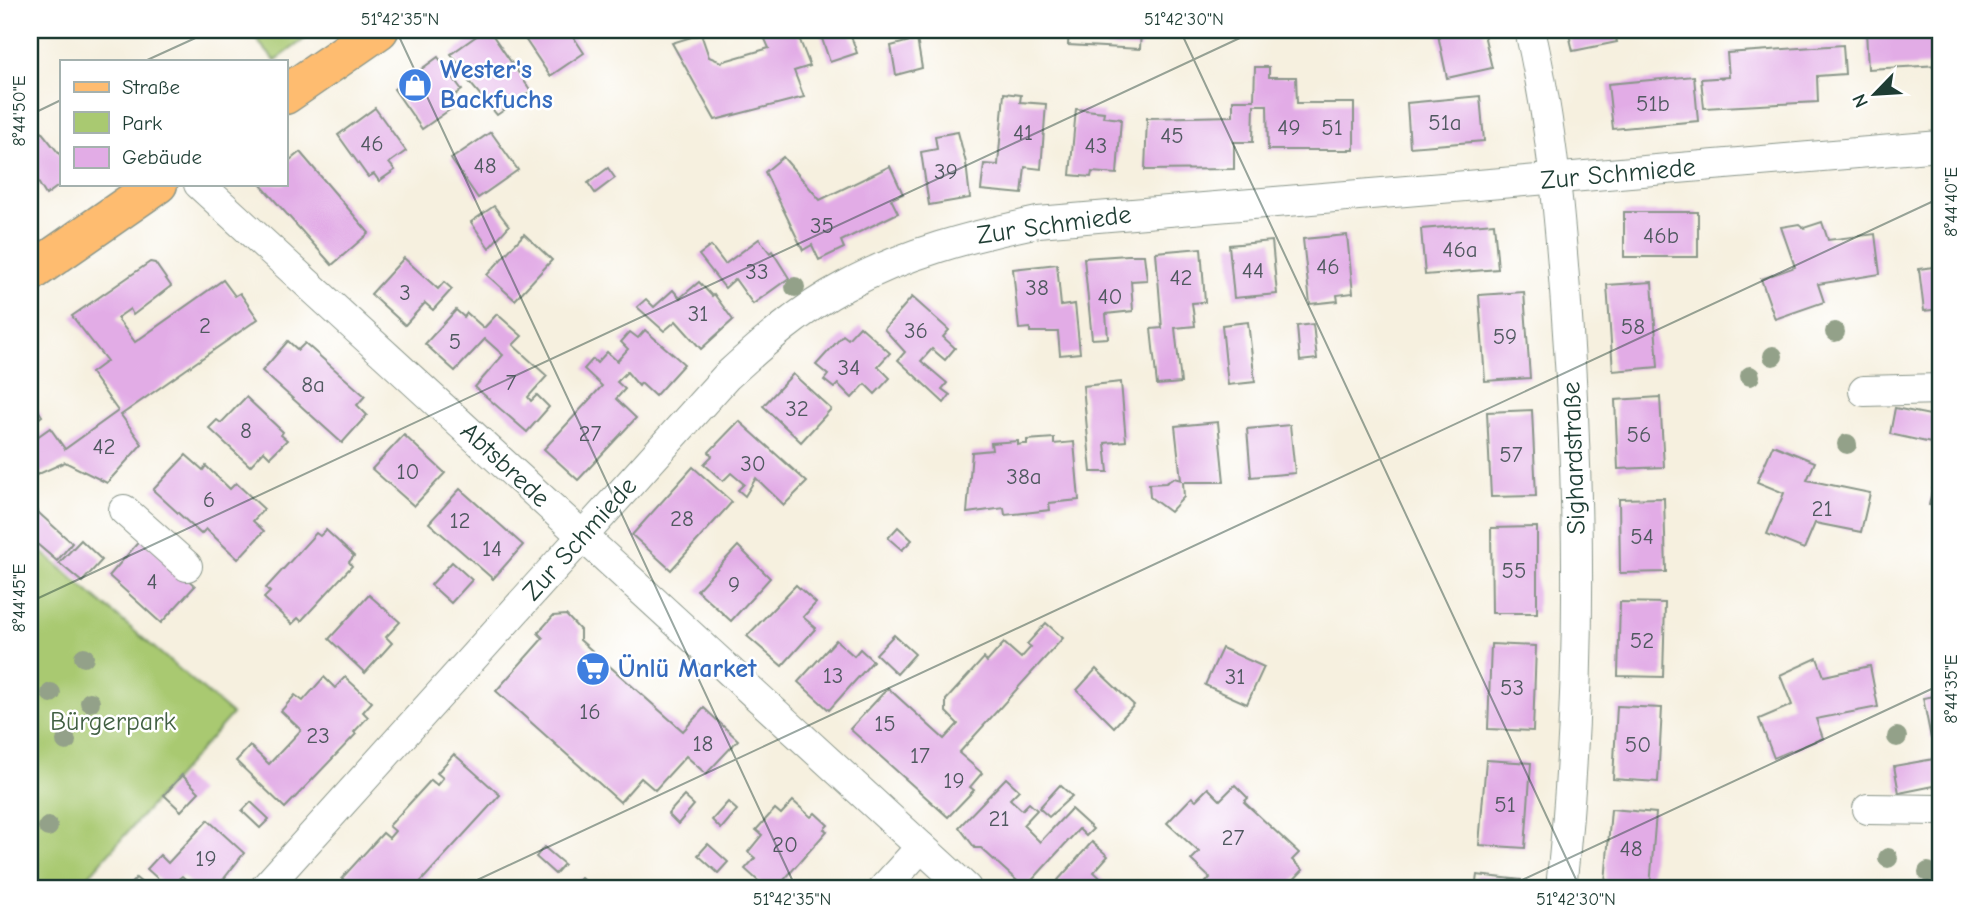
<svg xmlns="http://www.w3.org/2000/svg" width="1970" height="918" font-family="'Comic Neue',sans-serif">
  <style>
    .green { fill: #a9c971; stroke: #648352; stroke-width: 2 }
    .building { fill: #e2ace6 }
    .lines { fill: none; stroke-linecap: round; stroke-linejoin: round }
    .minor-casing { stroke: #8a968a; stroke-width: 32 }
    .major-casing { stroke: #8a968a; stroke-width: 41 }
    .minor { stroke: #fff; stroke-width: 30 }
    .major { stroke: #febc70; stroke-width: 38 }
    .tree { fill: #93a189 }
    .ticks { fill: none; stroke: #1f3d34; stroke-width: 2; stroke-opacity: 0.45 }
    .labels { text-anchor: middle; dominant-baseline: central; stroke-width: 5; stroke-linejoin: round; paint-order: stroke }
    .number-label { font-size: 23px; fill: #505960 }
    .shop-label { font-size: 26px; font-weight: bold; fill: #366cbe; stroke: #fff; text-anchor: start }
    .street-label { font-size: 26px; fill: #1f3d34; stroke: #fff }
    .park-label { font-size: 26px; fill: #426043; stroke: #fff }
    .neatline { fill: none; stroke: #1f3d34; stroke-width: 2.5 }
    .ticks-label { font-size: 18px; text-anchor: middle; fill: #1f3d34 }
  </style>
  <rect width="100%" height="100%" fill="#fff"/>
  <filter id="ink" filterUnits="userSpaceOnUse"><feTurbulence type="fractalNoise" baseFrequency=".0143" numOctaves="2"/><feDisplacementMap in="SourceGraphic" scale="14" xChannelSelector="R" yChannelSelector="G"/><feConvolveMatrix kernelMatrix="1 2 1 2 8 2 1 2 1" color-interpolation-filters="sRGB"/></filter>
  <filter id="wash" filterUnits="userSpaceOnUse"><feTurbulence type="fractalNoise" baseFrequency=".00686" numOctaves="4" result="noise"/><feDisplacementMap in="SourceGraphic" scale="28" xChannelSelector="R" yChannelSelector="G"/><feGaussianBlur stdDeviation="1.57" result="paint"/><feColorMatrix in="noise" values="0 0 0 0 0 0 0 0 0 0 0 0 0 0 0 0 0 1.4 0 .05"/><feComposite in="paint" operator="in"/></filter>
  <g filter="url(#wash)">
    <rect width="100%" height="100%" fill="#f6f0df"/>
    <!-- green -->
    <g class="green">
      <polygon points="248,30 317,30 275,61"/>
      <polygon points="30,542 232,714 78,888 30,888"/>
    </g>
    <g id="blocks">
      <!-- building -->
      <g class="building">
        <polygon points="485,30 489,30 531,91 497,115 460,71 462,69 451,54"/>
        <polygon points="519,30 569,30 584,53 550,76"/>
        <polygon points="761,30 796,30 810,66 794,71 804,97 715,120 672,43 701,34 709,57 721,62 769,48"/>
        <polygon points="819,30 849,30 857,53 830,62"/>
        <polygon points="1069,30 1141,30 1140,49 1068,45"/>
        <polygon points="1437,30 1483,30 1492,68 1447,78"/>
        <polygon points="1568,30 1614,30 1617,42 1573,51"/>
        <polygon points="1866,30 1940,30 1940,65 1868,69"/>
        <polygon points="917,39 922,68 896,75 891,46"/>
        <polygon points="1843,45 1845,74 1817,76 1818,102 1704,108 1701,79 1729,77 1727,53"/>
        <polygon points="438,57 462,90 451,98 455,106 422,129 394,89"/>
        <polygon points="1255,67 1269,67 1269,77 1296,77 1297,103 1354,103 1354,150 1268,150 1267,105 1254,105 1253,142 1234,142 1234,169 1145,170 1147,118 1233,116 1233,100 1254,100"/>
        <polygon points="1694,76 1698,121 1613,129 1608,84"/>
        <polygon points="1004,93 1021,95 1020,102 1046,104 1041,169 1025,167 1022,194 981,190 984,164 998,165"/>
        <polygon points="1480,96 1484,141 1410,147 1407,103"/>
        <polygon points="375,108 406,151 389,163 395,170 379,181 374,174 368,177 338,135"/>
        <polygon points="1076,109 1104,112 1103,117 1121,119 1117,174 1092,172 1091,177 1070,175"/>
        <polygon points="36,125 61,156 61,184 46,195 30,169 30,129"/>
        <polygon points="491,132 518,170 478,198 451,159"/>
        <polygon points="958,132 966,163 970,198 929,205 921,152 937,149 935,136"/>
        <polygon points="300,152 369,233 332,265 260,184 285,184 285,164"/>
        <polygon points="783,157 820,200 890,166 903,194 891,199 898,213 841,241 844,248 819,260 812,245 803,250 765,172"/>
        <polygon points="608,168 615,178 595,193 588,183"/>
        <polygon points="494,206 509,226 489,248 471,222"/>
        <rect x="1624" y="212" width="74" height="45"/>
        <polygon points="1822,222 1828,240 1875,234 1880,274 1818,284 1824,302 1775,319 1761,279 1795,267 1781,227 1799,224 1804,228"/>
        <polygon points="1494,223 1498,269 1425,275 1421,229"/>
        <polygon points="524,234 552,260 515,300 487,275"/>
        <polygon points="1347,235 1353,293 1337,295 1338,301 1310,304 1303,239"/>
        <polygon points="759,239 770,253 772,251 789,278 753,304 735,279 725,288 699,255 711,246 725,264"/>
        <polygon points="1272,241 1277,294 1234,298 1229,245"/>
        <polygon points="1201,248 1205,302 1192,303 1195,326 1175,328 1181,383 1157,385 1151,329 1162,328 1156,252"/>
        <polygon points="1128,255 1144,255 1147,280 1131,281 1133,311 1106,314 1108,338 1092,339 1084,258"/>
        <polygon points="404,258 438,289 444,282 452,289 433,310 425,303 405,325 371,294"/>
        <polygon points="150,262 155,263 171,286 133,315 130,309 117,318 135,342 223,280 235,296 240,293 258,319 121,415 142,444 107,483 65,462 30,478 30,442 50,428 65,449 118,411 91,373 107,361 72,316"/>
        <polygon points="1057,264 1061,306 1075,304 1080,353 1060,355 1058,332 1030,332 1030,328 1019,329 1013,269"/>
        <polygon points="1940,266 1940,309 1924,311 1919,269"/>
        <polygon points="699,282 712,296 714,294 733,320 701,349 676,321 664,331 637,307 646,299 654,307 673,290 680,298"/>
        <polygon points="1652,282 1658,367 1613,371 1607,285"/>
        <polygon points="1524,292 1530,378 1485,381 1479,295"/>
        <polygon points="912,297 949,330 943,337 955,348 945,360 932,349 921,361 947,383 942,389 950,395 944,403 898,360 905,352 884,329"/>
        <polygon points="456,310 464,317 467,313 484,328 497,314 522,336 513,345 547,376 528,397 531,401 537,395 549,407 527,432 475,387 503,355 485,339 455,371 425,344"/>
        <polygon points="1248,322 1255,382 1228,385 1222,325"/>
        <polygon points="1313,324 1317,359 1300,361 1297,326"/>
        <polygon points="860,326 890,353 878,366 890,378 875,394 865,384 852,398 838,384 834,388 824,380 828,375 816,365 843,335 848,339"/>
        <polygon points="645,330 684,364 655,396 641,383 639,386 627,372 617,382 625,389 616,399 636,418 578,480 544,449 602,386 584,369 593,359 597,363 607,352 617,361 628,349 621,342 630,332 638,338"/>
        <polygon points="288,341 298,350 305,343 365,396 357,405 367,415 342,443 262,371"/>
        <polygon points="793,374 831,409 801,442 763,406"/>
        <polygon points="1121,382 1126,441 1105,443 1108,472 1091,472 1083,386"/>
        <polygon points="246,397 283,432 281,435 287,440 270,457 264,451 250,466 209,428 217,420 221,423"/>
        <polygon points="1660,397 1664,467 1618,469 1615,400"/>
        <polygon points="30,398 42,416 30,425"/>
        <polygon points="1895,408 1940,417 1940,445 1890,434"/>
        <polygon points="1532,410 1536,496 1491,497 1487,412"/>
        <polygon points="739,421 807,482 784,505 756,478 745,496 738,490 744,484 731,473 723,481 704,464 712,456 709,452"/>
        <polygon points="1218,422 1224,482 1183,482 1184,497 1170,512 1150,497 1149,484 1166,483 1174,478 1181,480 1175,426"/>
        <polygon points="1290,425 1295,473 1251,477 1247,429"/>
        <polygon points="404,435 445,473 414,506 372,469"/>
        <polygon points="1054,438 1054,444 1074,442 1079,500 1049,503 1050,510 1005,515 1004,508 967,513 972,452 992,450 991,443 1018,441 1018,445 1022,444 1027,444 1027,440"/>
        <polygon points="1773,445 1815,462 1807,480 1870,493 1861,532 1815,523 1804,549 1767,534 1784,493 1757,482"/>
        <polygon points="186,455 203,470 206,466 230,489 236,483 264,509 253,521 264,531 238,559 206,529 201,534 153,490"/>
        <polygon points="1938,465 1940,465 1940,507 1929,505"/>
        <polygon points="693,467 732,502 671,570 632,535"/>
        <polygon points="460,489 523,545 493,579 429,523"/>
        <polygon points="1664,498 1666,572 1620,573 1619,499"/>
        <polygon points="30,505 72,543 57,561 30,538"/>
        <polygon points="898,527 912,540 902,550 888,538"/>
        <polygon points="1537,527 1537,613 1492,613 1491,528"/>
        <polygon points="326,530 354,556 349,562 352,566 301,621 298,618 292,624 264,598 270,592 266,588 316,533 320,536"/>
        <polygon points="142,538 195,586 161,623 109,576"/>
        <polygon points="81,540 102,560 82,582 59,563"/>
        <polygon points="738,546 770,578 731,621 697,590"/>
        <polygon points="452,562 472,580 451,603 431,585"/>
        <polygon points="796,585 816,603 803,617 816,628 782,666 747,636"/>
        <polygon points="369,595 400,622 386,637 392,643 365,673 329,639"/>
        <polygon points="1620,602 1665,603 1663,677 1618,676"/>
        <polygon points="566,615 580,630 580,640 683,731 704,708 738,740 706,774 686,756 655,790 641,778 620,802 496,691 543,638 538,633 553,616"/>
        <polygon points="1046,623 1063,638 959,753 982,773 970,787 974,790 948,817 850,729 888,688 944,739 958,724 946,712 946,700 984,658 987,662 1004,643 1021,658 1031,647 1027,644"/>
        <polygon points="894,635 915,654 897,674 876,654"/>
        <polygon points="836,640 854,656 860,649 873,661 829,710 798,682"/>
        <polygon points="1491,644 1536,646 1533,731 1488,729"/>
        <polygon points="1222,648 1264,667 1247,704 1205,685"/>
        <polygon points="1817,658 1824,676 1870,666 1878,707 1816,719 1823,738 1774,758 1759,719 1792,705 1780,675"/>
        <polygon points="1096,669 1134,705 1114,727 1077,690"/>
        <polygon points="324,677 335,688 345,677 372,702 363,712 368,717 354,732 356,734 285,808 236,761 250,746 269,764 301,730 281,711 295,695 303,701"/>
        <polygon points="1940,695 1940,736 1931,738 1923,698"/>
        <polygon points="1617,706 1662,708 1658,782 1613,779"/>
        <polygon points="454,754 500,795 415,888 343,888 347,884 342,878 383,833 389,838 395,831 389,826 431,780 437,785 443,778 437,773"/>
        <polygon points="1934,759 1939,785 1899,793 1894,766"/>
        <polygon points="1486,760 1531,763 1525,848 1479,845"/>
        <polygon points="182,775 199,792 181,811 164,795"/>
        <polygon points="1006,778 1019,790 1010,799 1022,810 1029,803 1037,810 1023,825 1040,842 1071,809 1093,829 1086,836 1079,829 1025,888 981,848 975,848 959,827"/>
        <polygon points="1060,785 1072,796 1049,817 1039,808"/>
        <polygon points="1235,785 1248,798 1244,802 1299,853 1292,860 1303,870 1287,887 1283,884 1280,888 1213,888 1206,882 1210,878 1191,860 1199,852 1167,823 1192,797 1196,800 1208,788 1220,800"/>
        <polygon points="684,796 694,805 678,824 668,814"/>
        <polygon points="793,801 811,817 815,813 828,825 824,829 827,831 777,888 766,888 745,869 755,858 748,852 762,835 756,830 775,809 781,814"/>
        <polygon points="251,802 269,819 260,828 242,811"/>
        <polygon points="728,802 737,810 721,829 712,820"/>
        <polygon points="1611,809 1656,813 1650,887 1605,883"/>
        <polygon points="208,820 244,853 222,881 212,888 195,888 182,876 168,888 147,869 160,855 168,863"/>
        <polygon points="1092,842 1108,856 1094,872 1109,886 1060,888 1063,885 1058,880"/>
        <polygon points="708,844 728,862 718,873 698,855"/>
        <polygon points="544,847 564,864 555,874 536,857"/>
        <polygon points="1477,875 1521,880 1520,888 1475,888"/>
        <polygon points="136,878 148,888 127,888"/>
        <polygon points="581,878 592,888 572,888"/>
        <polygon points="1774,882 1800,887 1800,888 1773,888"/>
      </g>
    </g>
  </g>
  <g filter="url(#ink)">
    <use href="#blocks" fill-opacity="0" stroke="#8a968a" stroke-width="2"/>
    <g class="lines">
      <!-- minor casing -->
      <g class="minor-casing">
        <g id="minor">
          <path d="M1530,30c22,95 30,190 37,288 14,190 15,381 -6,570"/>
          <polyline points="199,184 966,888"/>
          <polyline points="1864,391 1940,389"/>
          <polyline points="124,510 187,566"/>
          <polyline points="1868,809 1940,810"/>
          <path d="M265,888l461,-511c37,-34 75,-68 119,-91 60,-33 127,-50 193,-64l902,-76"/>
          <polyline points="884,888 921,847"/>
        </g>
      </g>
      <!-- major casing -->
      <g class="major-casing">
        <g id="major">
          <polyline points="285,95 379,30"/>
          <polyline points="30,273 158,184"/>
        </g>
      </g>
      <!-- minor -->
      <use href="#minor" class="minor"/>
      <!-- major -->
      <use href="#major" class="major"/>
    </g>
    <!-- trees -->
    <g class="tree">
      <circle cx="795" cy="287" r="10"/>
      <circle cx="1835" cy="332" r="10"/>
      <circle cx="1773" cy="356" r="10"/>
      <circle cx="1750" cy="376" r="10"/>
      <circle cx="1847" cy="444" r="10"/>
      <circle cx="84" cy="657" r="10"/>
      <circle cx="51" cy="693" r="10"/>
      <circle cx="90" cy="702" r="10"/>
      <circle cx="1897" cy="737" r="10"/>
      <circle cx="66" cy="741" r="10"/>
      <circle cx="48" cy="827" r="10"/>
      <circle cx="1888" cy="858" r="10"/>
      <circle cx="1928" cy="872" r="10"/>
    </g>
  </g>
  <!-- ticks -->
  <path class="ticks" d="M396,30l400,858M1180,30l400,858M145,61l68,-31M30,115l31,-15M30,602l1227,-572M460,888l1480,-690M1505,888l435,-203"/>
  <!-- icons -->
  <defs>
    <g id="shop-disc" transform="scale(1.75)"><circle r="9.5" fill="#3f7fe0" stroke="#fff"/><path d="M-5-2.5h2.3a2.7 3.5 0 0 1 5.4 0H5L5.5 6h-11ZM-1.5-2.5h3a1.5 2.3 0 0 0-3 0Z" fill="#fff"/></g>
    <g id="supermarket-disc" transform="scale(1.75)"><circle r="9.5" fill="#3f7fe0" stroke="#fff"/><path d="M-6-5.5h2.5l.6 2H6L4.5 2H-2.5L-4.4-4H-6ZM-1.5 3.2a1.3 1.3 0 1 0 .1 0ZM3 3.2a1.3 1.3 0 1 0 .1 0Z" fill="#fff"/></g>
  </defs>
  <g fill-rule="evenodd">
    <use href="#shop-disc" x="415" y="85"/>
    <use href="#supermarket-disc" x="593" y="669"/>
  </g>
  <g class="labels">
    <!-- number labels -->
    <g class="number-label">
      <text x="1653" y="103">51b</text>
      <text x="1445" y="122">51a</text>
      <text x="1289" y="127">49</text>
      <text x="1332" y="127">51</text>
      <text x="1023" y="132">41</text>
      <text x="1172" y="135">45</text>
      <text x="372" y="143">46</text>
      <text x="1096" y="145">43</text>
      <text x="485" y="165">48</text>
      <text x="946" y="171">39</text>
      <text x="822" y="225">35</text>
      <text x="1661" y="235">46b</text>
      <text x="1460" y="249">46a</text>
      <text x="1328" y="266">46</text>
      <text x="1253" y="270">44</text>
      <text x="757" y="271">33</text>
      <text x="1181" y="277">42</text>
      <text x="1037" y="287">38</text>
      <text x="405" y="292">3</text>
      <text x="1110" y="296">40</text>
      <text x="698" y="313">31</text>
      <text x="205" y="325">2</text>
      <text x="1633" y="326">58</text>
      <text x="916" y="330">36</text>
      <text x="1505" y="336">59</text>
      <text x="455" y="341">5</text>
      <text x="849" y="367">34</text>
      <text x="511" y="382">7</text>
      <text x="313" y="384">8a</text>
      <text x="797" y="408">32</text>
      <text x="246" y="430">8</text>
      <text x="590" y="433">27</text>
      <text x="1639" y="434">56</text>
      <text x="104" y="446">42</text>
      <text x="1511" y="454">57</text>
      <text x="753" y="463">30</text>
      <text x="408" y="471">10</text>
      <text x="1024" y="476">38a</text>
      <text x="209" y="499">6</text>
      <text x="1822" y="508">21</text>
      <text x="682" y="518">28</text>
      <text x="460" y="520">12</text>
      <text x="1642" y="536">54</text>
      <text x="492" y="548">14</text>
      <text x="1514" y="570">55</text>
      <text x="152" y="581">4</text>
      <text x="734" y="584">9</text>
      <text x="1642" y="640">52</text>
      <text x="833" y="675">13</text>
      <text x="1235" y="676">31</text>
      <text x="1512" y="687">53</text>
      <text x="590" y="711">16</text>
      <text x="885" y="723">15</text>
      <text x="318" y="735">23</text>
      <text x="703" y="743">18</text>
      <text x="1638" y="744">50</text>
      <text x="920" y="755">17</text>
      <text x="954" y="780">19</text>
      <text x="1505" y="804">51</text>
      <text x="999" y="818">21</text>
      <text x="1233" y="837">27</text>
      <text x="785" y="844">20</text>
      <text x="1631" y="848">48</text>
      <text x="206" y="858">19</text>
    </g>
    <!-- shop labels -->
    <g class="shop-label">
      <text x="440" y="70">Wester's<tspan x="440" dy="30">Backfuchs</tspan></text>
      <text x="618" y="669">Ünlü Market</text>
    </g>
    <!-- street labels -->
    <g class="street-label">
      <text transform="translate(1618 174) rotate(-5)">Zur Schmiede</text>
      <text transform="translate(1054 225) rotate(-8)">Zur Schmiede</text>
      <text transform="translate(1574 458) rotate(-92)">Sighardstraße</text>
      <text transform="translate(505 465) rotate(43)">Abtsbrede</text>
      <text transform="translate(580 539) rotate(-48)">Zur Schmiede</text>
    </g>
    <!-- park labels -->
    <g class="park-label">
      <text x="113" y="722">Bürgerpark</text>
    </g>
  </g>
  <!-- margin -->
  <rect width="1970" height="918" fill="none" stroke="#fff" stroke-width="77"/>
  <!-- legend -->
  <rect x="60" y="60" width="228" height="126" fill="#ffffff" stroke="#a5b1ae" stroke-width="2"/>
  <rect x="74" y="82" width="35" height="10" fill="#febc70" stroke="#a5b1ae" stroke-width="2"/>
  <text x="122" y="94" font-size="21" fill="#1f3d34">Straße</text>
  <rect x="74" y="112" width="35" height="21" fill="#a9c971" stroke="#a5b1ae" stroke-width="2"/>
  <text x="122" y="130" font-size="21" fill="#1f3d34">Park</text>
  <rect x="74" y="147" width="35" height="21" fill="#e2ace6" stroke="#a5b1ae" stroke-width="2"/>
  <text x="122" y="164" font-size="21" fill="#1f3d34">Gebäude</text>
  <!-- north arrow -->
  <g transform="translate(1875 94) rotate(245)" stroke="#ffffff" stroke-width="5" paint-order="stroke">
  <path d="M0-5L12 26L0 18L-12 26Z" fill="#1f3d34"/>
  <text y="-10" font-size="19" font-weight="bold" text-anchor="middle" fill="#1f3d34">N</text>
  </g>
  <rect x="38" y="38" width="1894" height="842" class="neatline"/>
  <g class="ticks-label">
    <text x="400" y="25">51°42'35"N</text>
    <text x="1184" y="25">51°42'30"N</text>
    <text transform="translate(19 111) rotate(-90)" y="6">8°44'50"E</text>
    <text transform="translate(1951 202) rotate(-90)" y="6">8°44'40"E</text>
    <text transform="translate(19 598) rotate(-90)" y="6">8°44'45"E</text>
    <text transform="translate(1951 689) rotate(-90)" y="6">8°44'35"E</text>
    <text x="792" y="905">51°42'35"N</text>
    <text x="1576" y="905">51°42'30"N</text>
  </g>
</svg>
